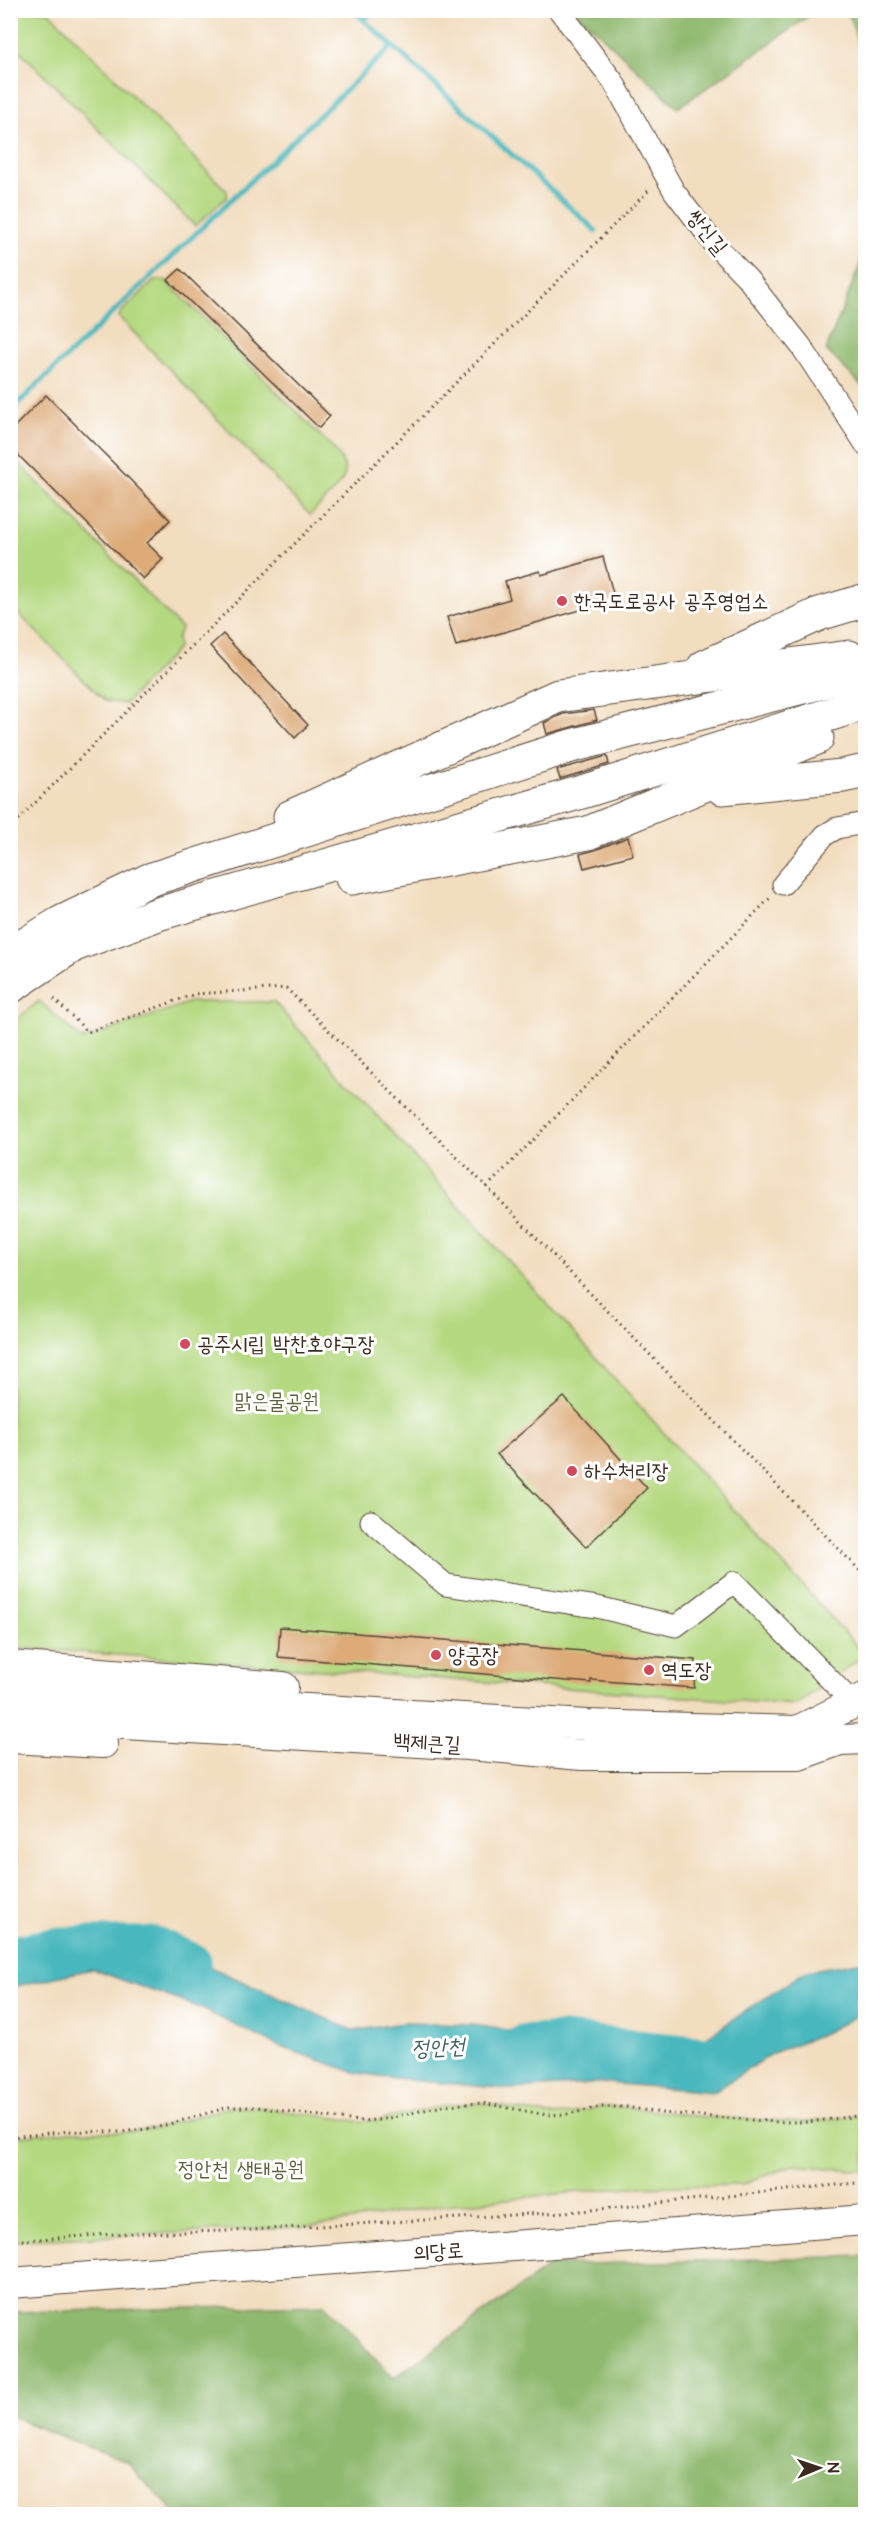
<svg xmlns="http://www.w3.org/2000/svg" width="876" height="2525" font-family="'Architects Daughter','Poor Story',sans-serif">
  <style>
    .green { fill: #b5d981; stroke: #788250; stroke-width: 1.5 }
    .forest { fill: #90b96f; stroke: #667246; stroke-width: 1.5 }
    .water { fill: #49b8be; stroke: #42716e; stroke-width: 1.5 }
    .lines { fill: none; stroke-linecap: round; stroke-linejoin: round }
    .stream { stroke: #49b8be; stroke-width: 5 }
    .river { stroke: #49b8be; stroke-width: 33 }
    .building { fill: #ddaa78 }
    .street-casing { stroke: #564536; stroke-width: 23 }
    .secondary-casing { stroke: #564536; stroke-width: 32 }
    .highway-casing { stroke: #564536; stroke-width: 35 }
    .path { stroke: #564536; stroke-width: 3; stroke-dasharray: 1.5 4.5; stroke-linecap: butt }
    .street { stroke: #fff; stroke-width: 21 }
    .secondary { stroke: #fff; stroke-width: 30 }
    .highway { stroke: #fff; stroke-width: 33 }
    .poi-dot { fill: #d1495b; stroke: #fff; stroke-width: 2 }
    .labels { text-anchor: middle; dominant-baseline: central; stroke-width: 6; stroke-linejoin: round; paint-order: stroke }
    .street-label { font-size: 21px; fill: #3b2a1e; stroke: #fff }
    .poi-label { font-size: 21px; fill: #3b2a1e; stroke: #fff; text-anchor: start }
    .park-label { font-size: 21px; fill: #605f3c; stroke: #fff }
    .water-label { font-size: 22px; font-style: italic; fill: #41635e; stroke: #fff }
  </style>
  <rect width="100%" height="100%" fill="#fff"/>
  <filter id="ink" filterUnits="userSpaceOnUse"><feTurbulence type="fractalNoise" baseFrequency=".0167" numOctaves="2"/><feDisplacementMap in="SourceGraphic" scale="12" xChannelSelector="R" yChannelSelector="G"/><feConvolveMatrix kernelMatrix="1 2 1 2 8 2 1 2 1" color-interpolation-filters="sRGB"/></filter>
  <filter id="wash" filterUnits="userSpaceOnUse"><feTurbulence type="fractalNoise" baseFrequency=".008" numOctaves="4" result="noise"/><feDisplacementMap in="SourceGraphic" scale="24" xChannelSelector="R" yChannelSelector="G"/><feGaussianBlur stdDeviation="1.35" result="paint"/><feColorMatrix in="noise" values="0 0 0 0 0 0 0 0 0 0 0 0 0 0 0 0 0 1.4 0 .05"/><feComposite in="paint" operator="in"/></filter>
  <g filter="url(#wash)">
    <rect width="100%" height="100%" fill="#f2ddbf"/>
    <!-- green -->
    <g class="green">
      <polygon points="14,10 48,11 227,191 227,197 195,226 12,43 11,13"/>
      <path d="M159,280h6l167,167c5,7 14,16 13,26 -1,11 -27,33 -35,42l-191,-198 2,-5 32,-30z"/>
      <polygon points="11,455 181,628 177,639 178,648 125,704 105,701 11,606"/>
      <polygon points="39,1001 83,1040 190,1002 274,1002 865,1655 796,1705 11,1647 11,1024"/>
      <polygon points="482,2103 547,2115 569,2114 599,2107 626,2107 704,2117 808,2122 865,2115 865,2171 793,2165 742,2185 631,2187 444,2205 317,2226 11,2241 11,2137 69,2131 121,2132 155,2128 229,2107 256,2107 357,2121 380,2120 447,2105"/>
    </g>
    <!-- forest -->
    <g class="forest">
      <polygon points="575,11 816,11 678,108"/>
      <polygon points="848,11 865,11 865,64"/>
      <polygon points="865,252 865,389 826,350"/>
      <polygon points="865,2256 865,2514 176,2514 127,2462 11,2417 11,2312 325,2305 394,2378 551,2265"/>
    </g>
    <!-- water -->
    <polygon class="water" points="60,1943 156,1943 354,2031 402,2023 473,2025 564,2039 686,2051 806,1971 865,1961 865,2011 826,2032 773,2053 714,2092 607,2083 510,2089 419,2081 357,2073 278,2046 200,2008 92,1969 11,1987 11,1947"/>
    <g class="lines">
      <!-- stream -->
      <g class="stream">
        <polyline points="353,10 596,231"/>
        <polyline points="364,20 375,10"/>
        <polyline points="10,411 392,46"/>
      </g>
      <!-- river -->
      <g class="river">
        <polyline points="10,1952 60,1943 156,1943 195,1961"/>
        <polyline points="522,2042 564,2039 713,2054 727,2044"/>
      </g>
    </g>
    <g id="blocks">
      <!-- building -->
      <g class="building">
        <polygon points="180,269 330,416 319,428 168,280"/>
        <polygon points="46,395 170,520 147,543 163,559 143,579 10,447 10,431"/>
        <polygon points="603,557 615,600 456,646 447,617 510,599 505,581 540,571 541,575"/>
        <polygon points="223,634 308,725 295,738 210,646"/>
        <polygon points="594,710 597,720 547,734 544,723 563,714"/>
        <polygon points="607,756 609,764 560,779 557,770"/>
        <polygon points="628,837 633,855 584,868 580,854 595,850"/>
        <polygon points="564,1397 647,1488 586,1547 497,1454"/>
        <polygon points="280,1627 696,1660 694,1688 591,1680 591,1683 278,1657"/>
      </g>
    </g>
  </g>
  <g filter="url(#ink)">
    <use href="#blocks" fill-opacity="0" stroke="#564536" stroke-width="1.5"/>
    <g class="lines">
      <!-- street casing -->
      <g class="street-casing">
        <g id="street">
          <polyline points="559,10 613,81 674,191 715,245 747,278 801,346 866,445"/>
          <polyline points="783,884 825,835 837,828 866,823"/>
          <polyline points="371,1521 446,1585 597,1607 676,1626 734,1582 854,1704"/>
        </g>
      </g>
      <!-- secondary casing -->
      <g class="secondary-casing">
        <g id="secondary">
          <polyline points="10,1666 283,1687"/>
          <polyline points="10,1692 587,1725 797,1731 840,1740 866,1739"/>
          <polyline points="10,1717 468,1745 582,1755 799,1755 840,1740"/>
          <polyline points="797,1731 866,1697"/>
          <polyline points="10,1738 103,1743"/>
          <polyline points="10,2283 866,2220"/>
        </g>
      </g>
      <!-- highway casing -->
      <g class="highway-casing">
        <g id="highway">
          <polyline points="704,667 819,614 866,600"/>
          <polyline points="722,788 842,776 866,771"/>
          <polyline points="290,817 558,696 849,657"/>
          <polyline points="352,878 588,833 817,738"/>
          <polyline points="10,954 60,923 149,880 571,746 866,671"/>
          <polyline points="10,987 74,945 158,914 582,792 866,703"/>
        </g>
      </g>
      <!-- path -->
      <g class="path">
        <polyline points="10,828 650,189"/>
        <polyline points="54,999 88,1032 195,994 286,988 487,1187 866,1577"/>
        <polyline points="487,1187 771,897"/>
        <polyline points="10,2137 69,2131 121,2132 155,2128 229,2107 256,2107 357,2121 380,2120 447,2105 482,2103 547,2115 569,2114 599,2107 626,2107 662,2113 778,2122 808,2122 866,2115"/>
        <polyline points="10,2241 128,2233 232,2231 581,2211 866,2182"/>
      </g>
      <!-- street -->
      <use href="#street" class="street"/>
      <!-- secondary -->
      <use href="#secondary" class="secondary"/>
      <!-- highway -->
      <use href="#highway" class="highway"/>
    </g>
  </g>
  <!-- markers -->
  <g class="poi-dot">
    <circle cx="562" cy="601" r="6"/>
    <circle cx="185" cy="1344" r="6"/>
    <circle cx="572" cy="1471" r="6"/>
    <circle cx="436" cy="1655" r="6"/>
    <circle cx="649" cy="1670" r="6"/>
  </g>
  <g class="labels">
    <!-- street labels -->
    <g class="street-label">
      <text transform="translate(707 232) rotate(51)">쌍신길</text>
      <text transform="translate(427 1743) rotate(3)">백제큰길</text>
      <text transform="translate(438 2252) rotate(-4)">의당로</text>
    </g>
    <!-- poi labels -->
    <g class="poi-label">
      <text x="574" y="601">한국도로공사 공주영업소</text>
      <text x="197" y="1344">공주시립 박찬호야구장</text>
      <text x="584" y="1471">하수처리장</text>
      <text x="448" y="1655">양궁장</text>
      <text x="661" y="1670">역도장</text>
    </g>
    <!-- park labels -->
    <g class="park-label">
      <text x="277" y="1401">맑은물공원</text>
      <text x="241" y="2169">정안천 생태공원</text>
    </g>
    <!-- water labels -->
    <g class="water-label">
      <text transform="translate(438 2048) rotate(-3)">정안천</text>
    </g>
  </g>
  <!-- margin -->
  <rect width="876" height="2525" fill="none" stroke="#fff" stroke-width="36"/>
  <!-- north arrow -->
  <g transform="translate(819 2468) rotate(88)" stroke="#ffffff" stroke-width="4.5" paint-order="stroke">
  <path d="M0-4.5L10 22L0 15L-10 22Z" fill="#3b2a1e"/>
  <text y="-9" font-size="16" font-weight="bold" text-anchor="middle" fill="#3b2a1e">N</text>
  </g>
</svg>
